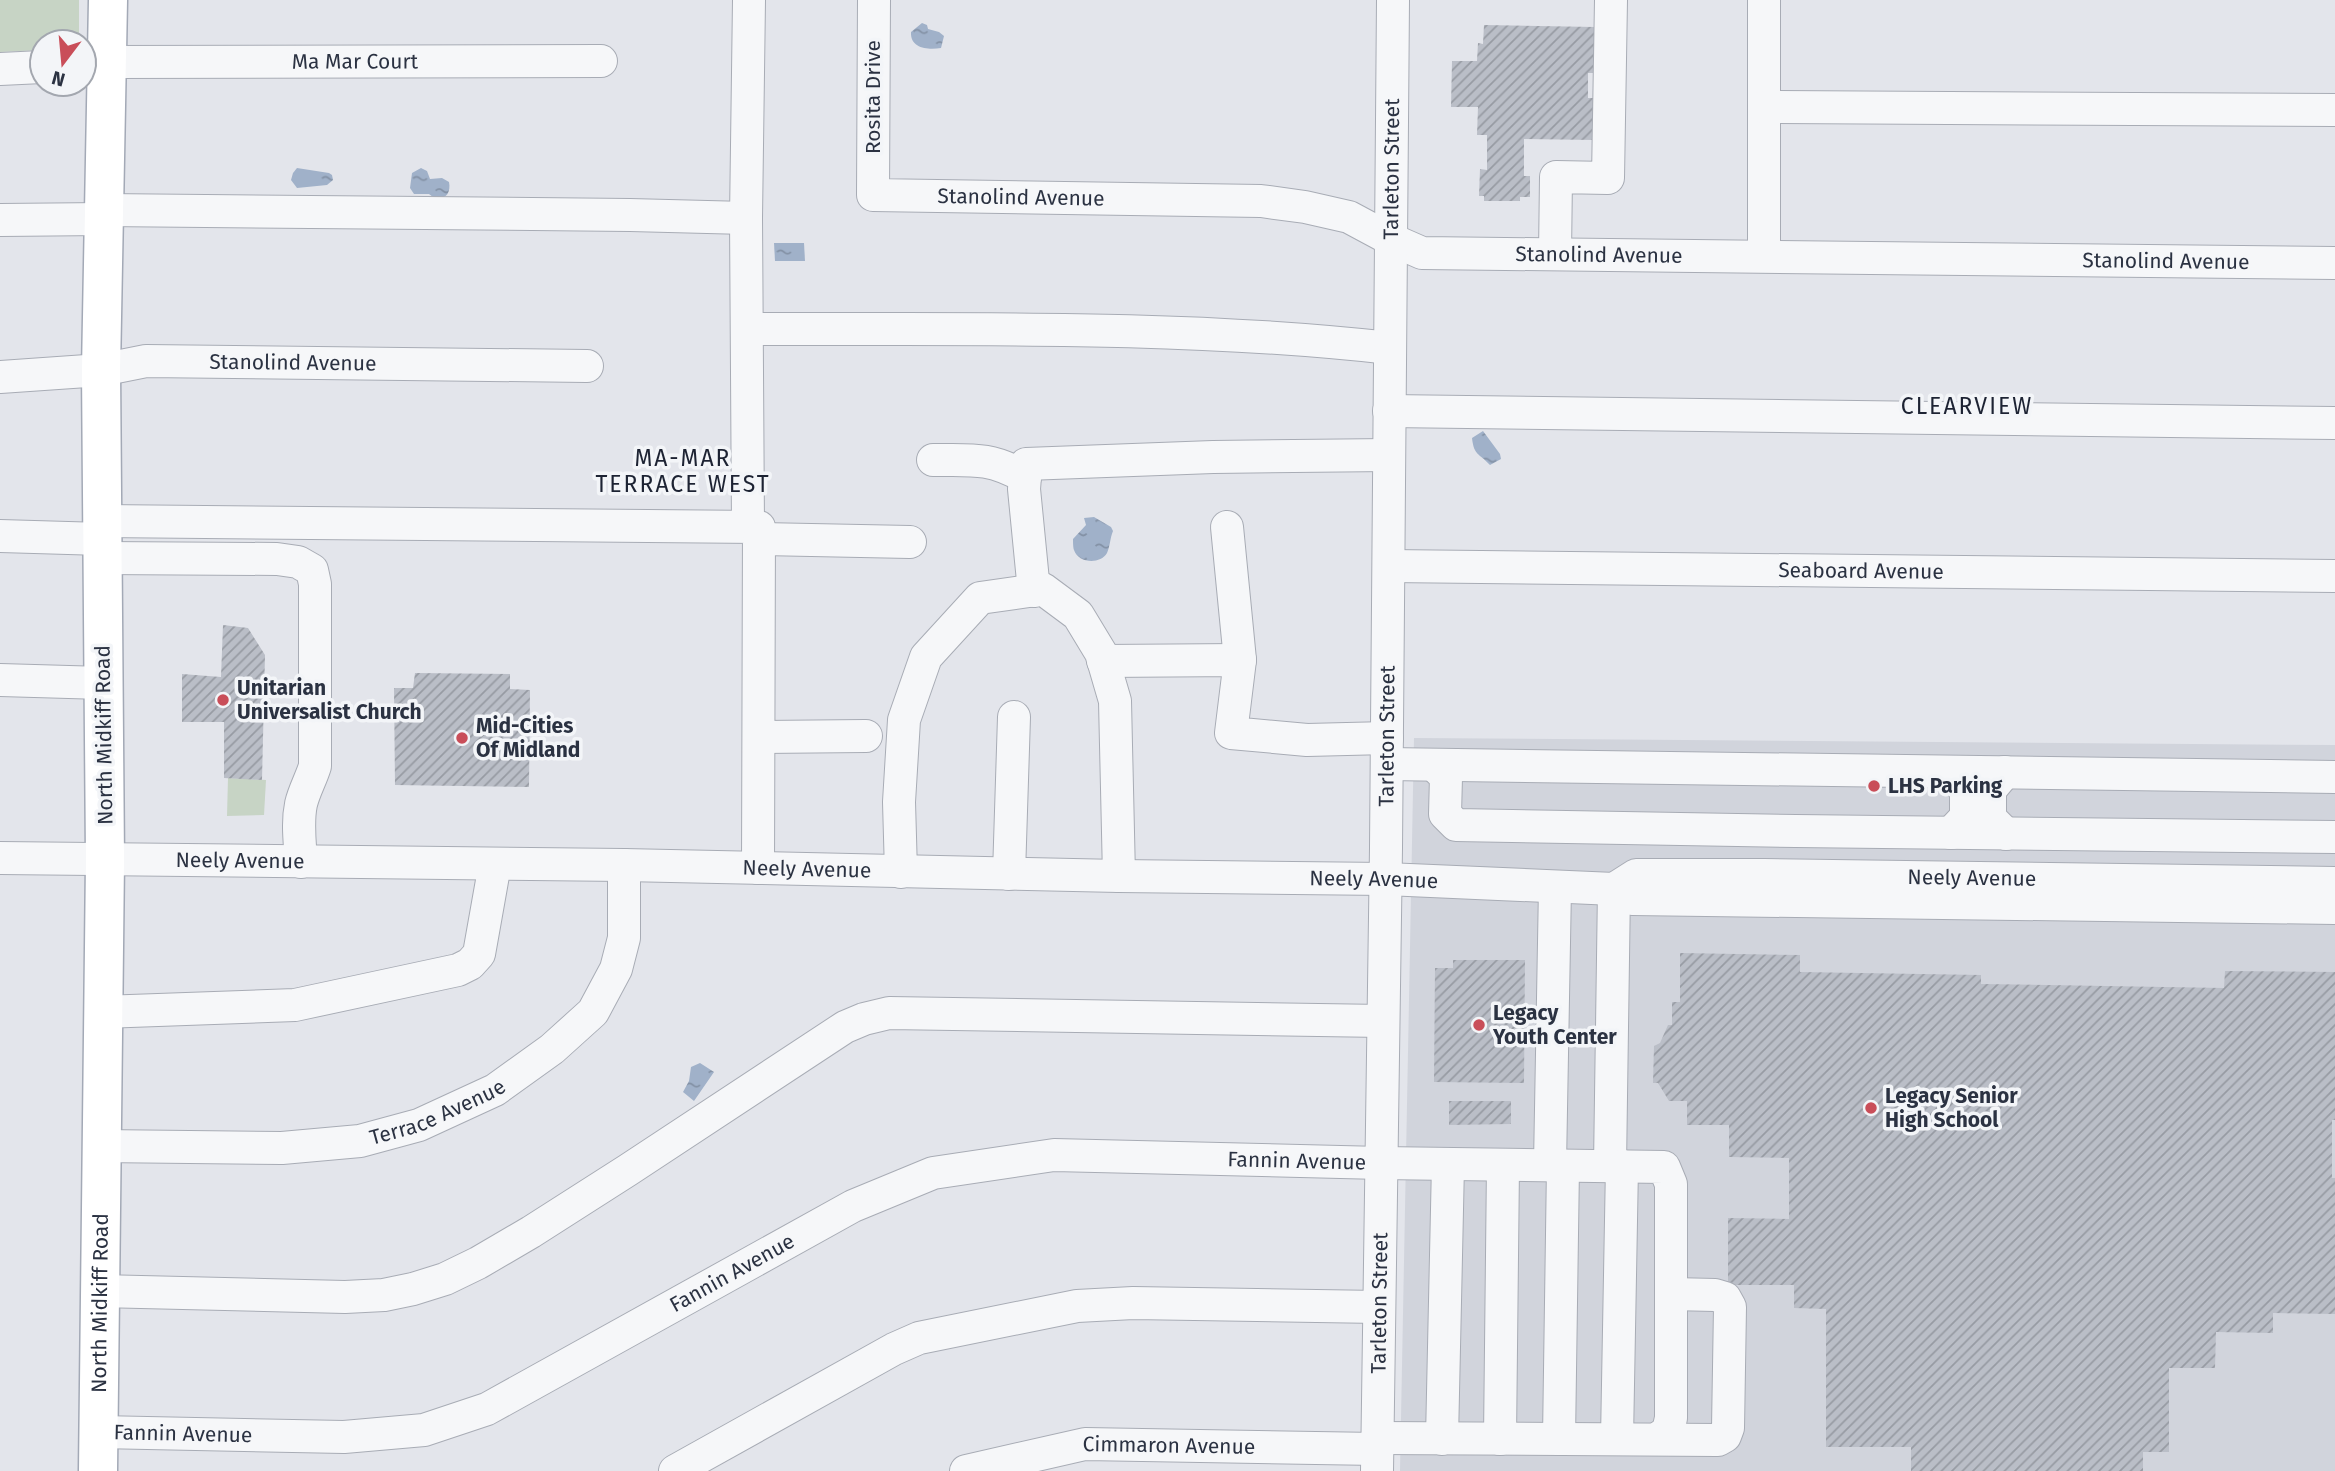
<svg xmlns="http://www.w3.org/2000/svg" width="2335" height="1471" font-family="'Fira Sans',sans-serif">
  <style>
    .built { fill: #d1d4dc }
    .green { fill: #c7d4c5 }
    .water { fill: url(#water-ripples) }
    .building { fill: url(#building-hatch) }
    .lines { fill: none; stroke-linecap: round; stroke-linejoin: round }
    .minor-casing { stroke: #a8acb5; stroke-width: 34 }
    .major-casing { stroke: #a3a9b6; stroke-width: 41 }
    .minor { stroke: #f6f7f9; stroke-width: 32 }
    .major { stroke: #fff; stroke-width: 38 }
    .poi-dot { fill: #c94e59; stroke: #f3f5f8; stroke-width: 2.5 }
    .labels { text-anchor: middle; dominant-baseline: central; stroke-width: 7; stroke-linejoin: round; paint-order: stroke }
    .street-label { font-size: 21px; fill: #2b3242; stroke: #f3f5f8 }
    .poi-label { font-size: 21px; font-weight: bold; fill: #2b3242; stroke: #f3f5f8; text-anchor: start }
    .neighbourhood-label { font-size: 23px; letter-spacing: 2px; fill: #1d2333; stroke: #f3f5f8 }
  </style>
  <defs>
    <pattern id="water-ripples" width="26" height="14" patternUnits="userSpaceOnUse" patternTransform="scale(1.75)"><rect width="26" height="14" fill="#a0b1c9"/><path d="M2 4q2-2 4 0t4 0M15 11q2-2 4 0t4 0" fill="none" stroke="#8391a5"/></pattern>
    <pattern id="building-hatch" width="6" height="6" patternUnits="userSpaceOnUse" patternTransform="scale(1.75)"><rect width="6" height="6" fill="#babec7"/><path d="M-1 1l2-2M0 6l6-6M5 7l2-2" fill="none" stroke="#979ba3"/></pattern>
  </defs>
  <rect width="100%" height="100%" fill="#e3e5eb"/>
  <!-- built -->
  <polygon class="built" points="1414,738 2335,745 2335,1471 1400,1471"/>
  <!-- green -->
  <g class="green">
    <polygon points="0,0 79,0 79,38 73,42 42,42 42,50 0,52"/>
    <polygon points="228,778 266,780 264,815 227,816"/>
  </g>
  <!-- water -->
  <g class="water">
    <path d="M922,23l5,2 1,4 11,3 5,4 -3,12c-12,2 -31,1 -30,-16z"/>
    <polygon points="297,168 329,173 332,175 333,180 327,185 297,188 291,180 293,173"/>
    <path d="M421,168l6,3 3,8 12,-1 7,4c3,15 -9,21 -20,12h-15l-4,-6 2,-15z"/>
    <polygon points="774,243 804,243 805,261 775,261"/>
    <path d="M1483,431l17,23 1,5 -11,6c-11,-12 -16,-9 -18,-27z"/>
    <path d="M1094,517l17,10 2,4c-3,7 -3,16 -6,22 -7,12 -29,10 -33,-3 -1,-2 -1,-10 -1,-11l13,-14 -2,-7z"/>
    <polygon points="700,1063 714,1072 694,1101 683,1092 689,1081 691,1067"/>
  </g>
  <!-- building -->
  <g class="building">
    <polygon points="1484,25 1595,27 1595,73 1588,73 1588,98 1595,98 1594,140 1524,139 1524,176 1530,176 1530,197 1520,197 1520,201 1484,201 1484,196 1479,196 1480,169 1487,170 1487,135 1477,135 1478,107 1451,107 1452,61 1477,61 1478,43 1483,44"/>
    <polygon points="223,625 248,628 265,655 262,780 224,778 224,722 182,722 182,674 221,677"/>
    <polygon points="415,673 510,674 510,689 530,690 529,787 395,785 394,688 413,688"/>
    <polygon points="1680,953 1800,955 1800,972 1981,975 1981,984 2224,988 2225,971 2335,972 2335,1120 2332,1120 2332,1178 2335,1178 2335,1314 2273,1313 2273,1333 2216,1332 2215,1368 2169,1368 2169,1452 2143,1452 2143,1471 1911,1471 1911,1447 1826,1447 1826,1309 1794,1308 1794,1285 1728,1285 1728,1218 1789,1219 1789,1158 1729,1157 1729,1125 1687,1125 1687,1101 1669,1101 1658,1083 1653,1083 1654,1046 1660,1043 1668,1025 1672,1025 1672,1002 1680,1002"/>
    <polygon points="1453,960 1525,960 1524,1083 1434,1082 1435,968 1453,968"/>
    <polygon points="1449,1101 1511,1101 1511,1124 1449,1125"/>
  </g>
  <g class="lines">
    <!-- minor casing -->
    <g class="minor-casing">
      <g id="minor">
        <path id="s1" d="M874,0l-1,195 388,6 44,6 44,10 41,22 32,14 913,10"/>
        <polyline points="1764,0 1764,256"/>
        <path id="s2" d="M84,64l24,-2 493,-1"/>
        <polyline points="0,69 42,67"/>
        <polyline points="1764,107 2335,110"/>
        <polyline points="104,210 630,215 746,218"/>
        <polyline points="0,220 104,219"/>
        <polyline points="1555,254 1556,177 1608,178 1611,0"/>
        <path d="M747,329c214,1 429,-5 643,19"/>
        <path id="s3" d="M0,377l101,-7 45,-9 441,5"/>
        <polyline points="1389,411 2335,423"/>
        <path d="M933,460c39,0 57,-3 92,17"/>
        <polyline points="102,521 759,527 758,868"/>
        <polyline points="748,526 746,218 749,0"/>
        <polyline points="1227,527 1240,660"/>
        <polyline points="0,536 102,539"/>
        <polyline points="759,539 910,542"/>
        <path d="M102,558l175,1 21,3 14,8 3,14v182c-4,13 -11,25 -14,38 -4,19 -1,39 0,58"/>
        <path id="s4" d="M1389,566l946,10"/>
        <polyline points="1034,591 1024,489 1026,464 1213,457 1389,455"/>
        <polyline points="1103,661 1240,660 1231,733 1307,740 1387,738"/>
        <polyline points="0,680 103,683"/>
        <polyline points="759,737 866,736"/>
        <polyline points="1387,764 2335,777"/>
        <polyline points="1434,765 1446,777 1445,814 1456,825 1796,831 2335,837"/>
        <polyline points="2005,772 1990,790 1990,818 2006,834"/>
        <polyline points="1951,833 1966,817 1966,791 1951,772"/>
        <path id="s5" d="M0,858l624,7 495,11 267,3 228,10 18,10 703,9"/>
        <polyline points="901,872 899,802 904,720 926,657 980,598 1043,589 1078,615 1101,653 1115,701 1119,876"/>
        <polyline points="1009,874 1014,717"/>
        <path id="s6" d="M1614,889l22,-14h128l571,8"/>
        <polyline points="102,1012 295,1005 458,970 470,964 479,954 495,864"/>
        <path id="s7" d="M100,1146l182,2 78,-7 59,-16 76,-35 57,-41 41,-37 23,-43 8,-31v-73"/>
        <polyline points="1550,1165 1555,887"/>
        <polyline points="1610,1166 1614,889"/>
        <polyline points="99,1291 345,1297 384,1295 413,1289 445,1279 478,1263 531,1232 628,1170 845,1027 864,1019 889,1013 1383,1021"/>
        <path id="s8" d="M99,1432l245,5 80,-7 63,-21 366,-203 80,-33 121,-18 327,8 283,4 7,17v234l-3,13 -11,8"/>
        <polyline points="1377,1438 1718,1440 1725,1436 1728,1428 1730,1307 1725,1298 1715,1295 1672,1294"/>
        <polyline points="1442,1439 1448,1164"/>
        <polyline points="1500,1439 1503,1165"/>
        <polyline points="1559,1439 1563,1166"/>
        <polyline points="1617,1439 1622,1166"/>
        <polyline points="675,1471 894,1349 919,1338 1077,1306 1133,1303 1379,1307"/>
        <path id="s9" d="M966,1471l119,-27 292,5"/>
        <path id="s10" d="M1377,1471l9,-623 7,-848"/>
      </g>
    </g>
    <!-- major casing -->
    <g class="major-casing">
      <g id="major">
        <path id="s11" d="M98,1471l7,-611 -4,-490 7,-370"/>
      </g>
    </g>
    <!-- minor -->
    <use href="#minor" class="minor"/>
    <!-- major -->
    <use href="#major" class="major"/>
  </g>
  <!-- markers -->
  <g class="poi-dot">
    <circle cx="223" cy="700" r="7"/>
    <circle cx="462" cy="738" r="7"/>
    <circle cx="1874" cy="786" r="7"/>
    <circle cx="1479" cy="1025" r="7"/>
    <circle cx="1871" cy="1108" r="7"/>
  </g>
  <g class="labels">
    <!-- street labels -->
    <g class="street-label">
      <text stroke="none"><textPath href="#s2" startOffset="271">Ma Mar Court</textPath></text>
      <text transform="translate(873 97) rotate(-90)">Rosita Drive</text>
      <text stroke="none"><textPath href="#s10" startOffset="1302">Tarleton Street</textPath></text>
      <text stroke="none"><textPath href="#s1" startOffset="343">Stanolind Avenue</textPath></text>
      <text stroke="none"><textPath href="#s1" startOffset="931">Stanolind Avenue</textPath></text>
      <text stroke="none"><textPath href="#s1" startOffset="1498">Stanolind Avenue</textPath></text>
      <text stroke="none"><textPath href="#s3" startOffset="294">Stanolind Avenue</textPath></text>
      <text stroke="none"><textPath href="#s4" startOffset="472">Seaboard Avenue</textPath></text>
      <text transform="translate(104 735) rotate(-91)">North Midkiff Road</text>
      <text stroke="none"><textPath href="#s10" startOffset="735">Tarleton Street</textPath></text>
      <text stroke="none"><textPath href="#s5" startOffset="240">Neely Avenue</textPath></text>
      <text stroke="none"><textPath href="#s5" startOffset="807">Neely Avenue</textPath></text>
      <text stroke="none"><textPath href="#s6" startOffset="362">Neely Avenue</textPath></text>
      <text stroke="none"><textPath href="#s5" startOffset="1374">Neely Avenue</textPath></text>
      <text stroke="none"><textPath href="#s7" startOffset="343">Terrace Avenue</textPath></text>
      <text stroke="none"><textPath href="#s8" startOffset="1262">Fannin Avenue</textPath></text>
      <text stroke="none"><textPath href="#s8" startOffset="672">Fannin Avenue</textPath></text>
      <text stroke="none"><textPath href="#s11" startOffset="168">North Midkiff Road</textPath></text>
      <text stroke="none"><textPath href="#s10" startOffset="168">Tarleton Street</textPath></text>
      <text stroke="none"><textPath href="#s8" startOffset="84">Fannin Avenue</textPath></text>
      <text stroke="none"><textPath href="#s9" startOffset="206">Cimmaron Avenue</textPath></text>
    </g>
    <!-- poi labels -->
    <g class="poi-label">
      <text x="237" y="688">Unitarian<tspan x="237" dy="24">Universalist Church</tspan></text>
      <text x="476" y="726">Mid-Cities<tspan x="476" dy="24">Of Midland</tspan></text>
      <text x="1888" y="786">LHS Parking</text>
      <text x="1493" y="1013">Legacy<tspan x="1493" dy="24">Youth Center</tspan></text>
      <text x="1885" y="1096">Legacy Senior<tspan x="1885" dy="24">High School</tspan></text>
    </g>
    <!-- neighbourhood labels -->
    <g class="neighbourhood-label">
      <text x="1967" y="406">CLEARVIEW</text>
      <text x="683" y="458">MA-MAR<tspan x="683" dy="26">TERRACE WEST</tspan></text>
    </g>
  </g>
  <!-- north arrow -->
  <g transform="translate(63 63) rotate(196)"><circle r="33" fill="#f3f5f8" stroke="#a3a7af" stroke-width="2"/>
  <path d="M0-5L12 26L0 18L-12 26Z" fill="#c94e59"/>
  <text y="-10" font-size="19" font-weight="bold" text-anchor="middle" fill="#2b3242">N</text>
  </g>
</svg>
